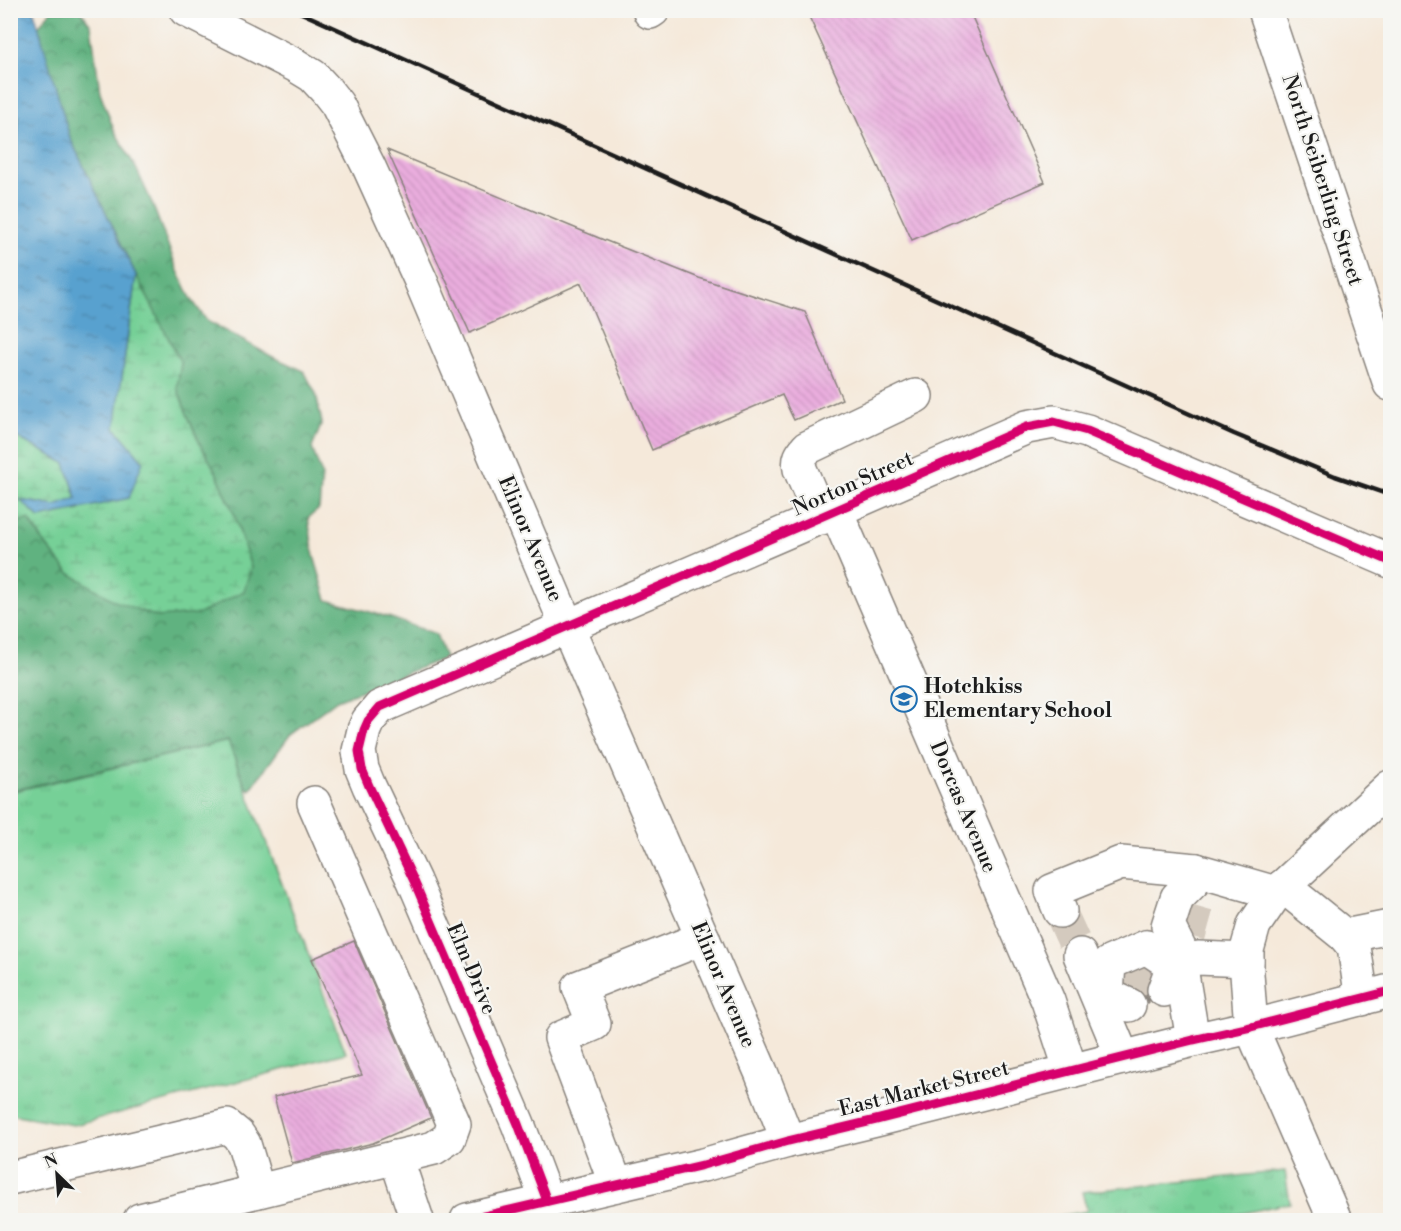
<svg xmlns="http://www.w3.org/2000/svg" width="1401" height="1231" font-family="'Libre Bodoni',serif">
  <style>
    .grass { fill: url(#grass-tufts); stroke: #49765a; stroke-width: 1.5 }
    .forest { fill: url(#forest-crowns); stroke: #3e674e; stroke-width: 1.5 }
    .wetland { fill: url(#wetland-marsh); stroke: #49765a; stroke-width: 1.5 }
    .water { fill: url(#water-ripples); stroke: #3a5e76; stroke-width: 1.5 }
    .building { fill: url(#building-back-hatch) }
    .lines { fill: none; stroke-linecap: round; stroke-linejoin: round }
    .minor-tunnel { stroke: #d4cabe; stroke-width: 33; stroke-dasharray: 33 16; stroke-linecap: butt }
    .minor-casing { stroke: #88827b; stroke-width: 36 }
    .major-casing { stroke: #88827b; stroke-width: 36 }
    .minor { stroke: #fff; stroke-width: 33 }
    .major { stroke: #fff; stroke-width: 33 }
    .rail { stroke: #1c1c1c; stroke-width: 4.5 }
    .cycleway-casing { stroke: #f6f6f2; stroke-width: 13 }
    .cycleway { stroke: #d6006c; stroke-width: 9 }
    .labels { text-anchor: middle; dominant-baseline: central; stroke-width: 4.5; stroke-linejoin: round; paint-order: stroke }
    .street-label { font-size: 21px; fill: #1c1c1c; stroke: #f6f6f2 }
    .poi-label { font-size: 21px; font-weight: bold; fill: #1c1c1c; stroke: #f6f6f2; text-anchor: start }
  </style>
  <defs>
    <pattern id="grass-tufts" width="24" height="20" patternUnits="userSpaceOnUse" patternTransform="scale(1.5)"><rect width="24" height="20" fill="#76d097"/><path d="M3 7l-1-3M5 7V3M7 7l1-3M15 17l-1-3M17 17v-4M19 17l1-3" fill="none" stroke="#66b282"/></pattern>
    <pattern id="forest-crowns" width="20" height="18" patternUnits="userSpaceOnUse" patternTransform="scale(1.5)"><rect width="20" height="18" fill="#60b280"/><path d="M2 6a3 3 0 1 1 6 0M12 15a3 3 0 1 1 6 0" fill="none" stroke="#4e9068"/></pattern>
    <pattern id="wetland-marsh" width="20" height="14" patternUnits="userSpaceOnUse" patternTransform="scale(1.5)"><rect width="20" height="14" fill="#76d097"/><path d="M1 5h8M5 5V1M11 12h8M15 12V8" fill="none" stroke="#66b282"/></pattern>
    <pattern id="water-ripples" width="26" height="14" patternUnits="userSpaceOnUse" patternTransform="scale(1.5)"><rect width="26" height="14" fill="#58a1cf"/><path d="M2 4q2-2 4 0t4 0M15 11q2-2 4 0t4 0" fill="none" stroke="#4882a7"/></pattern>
    <pattern id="building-back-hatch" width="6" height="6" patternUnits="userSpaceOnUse" patternTransform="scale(1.5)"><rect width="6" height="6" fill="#eaadde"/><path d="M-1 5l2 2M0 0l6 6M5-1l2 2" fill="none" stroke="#c894be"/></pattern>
  </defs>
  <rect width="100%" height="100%" fill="#f6f6f2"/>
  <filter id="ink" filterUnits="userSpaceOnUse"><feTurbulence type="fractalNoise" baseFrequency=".0167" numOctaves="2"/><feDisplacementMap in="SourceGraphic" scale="12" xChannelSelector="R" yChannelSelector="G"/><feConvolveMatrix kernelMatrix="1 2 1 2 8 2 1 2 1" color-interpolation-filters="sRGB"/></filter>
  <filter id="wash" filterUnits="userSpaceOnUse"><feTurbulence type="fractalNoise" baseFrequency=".008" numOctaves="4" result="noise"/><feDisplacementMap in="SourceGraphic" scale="24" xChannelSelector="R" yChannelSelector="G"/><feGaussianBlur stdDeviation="1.35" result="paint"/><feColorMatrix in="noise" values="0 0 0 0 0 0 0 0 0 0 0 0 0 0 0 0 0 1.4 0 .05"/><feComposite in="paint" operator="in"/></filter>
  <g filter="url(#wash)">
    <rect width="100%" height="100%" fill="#f5e9da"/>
    <!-- grass -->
    <g class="grass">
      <polygon points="228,741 346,1053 74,1125 11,1114 10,792"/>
      <polygon points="1285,1171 1290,1203 1211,1220 1036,1220 1087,1211 1082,1192"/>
    </g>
    <!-- forest -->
    <polygon class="forest" points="51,11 81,11 91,25 100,92 114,130 136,168 152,203 177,269 192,300 207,321 271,356 304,371 316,394 322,423 312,448 322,475 319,509 308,518 314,556 327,600 388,617 436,634 445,658 337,700 290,735 250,790 246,787 228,741 11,791 11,524 29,519 45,544 69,573 251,568 234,514 216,472 200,444 187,414 177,388 181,363 136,275 70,138 38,27"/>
    <!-- wetland -->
    <g class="wetland">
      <polygon points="11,115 19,116 14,197 11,196"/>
      <polygon points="136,275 181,363 177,388 187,414 200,444 216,472 234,514 251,568 244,591 199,614 157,617 115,601 69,573 45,544 29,519 11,524 11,434 65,463 77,499 55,506 21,500 39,518 80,510 143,461 115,428"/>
    </g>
    <!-- water -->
    <polygon class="water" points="10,11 34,11 70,138 136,275 115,428 143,461 129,498 40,518 20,500 55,506 77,498 65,463 11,434 10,196 14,197 19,116 11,115"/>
    <g id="blocks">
      <!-- building -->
      <g class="building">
        <polygon points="806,10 969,10 1045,182 912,240"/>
        <polygon points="387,150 599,238 699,278 805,312 842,399 794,420 782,395 652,450 581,283 470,333"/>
        <polygon points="354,941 431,1118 373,1143 292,1163 274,1097 362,1075 312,959"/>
        <polygon points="1144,968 1150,972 1146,984 1146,994 1149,1002 1148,1003 1144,994 1137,988 1127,983 1127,976"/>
      </g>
    </g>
  </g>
  <g filter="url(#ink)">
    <use href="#blocks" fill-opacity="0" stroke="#88827b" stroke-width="1.5"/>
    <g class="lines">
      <!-- minor-tunnel -->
      <g class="minor-tunnel">
        <polyline points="1060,911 1080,955"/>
        <polyline points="1189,936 1197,907"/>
        <polyline points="1121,988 1156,972"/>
      </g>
      <!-- minor casing -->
      <g class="minor-casing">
        <g id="minor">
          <polyline points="186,10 295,65 313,76 326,90 337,104 369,167 420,279 567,626 761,1072 788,1141"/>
          <polyline points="1265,10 1390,384"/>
          <polyline points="650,12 653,10"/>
          <polyline points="836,511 1048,1001 1071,1071"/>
          <path d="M821,518l-21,-49c-2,-10 1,-14 7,-21l109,-52"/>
          <polyline points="1196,870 1194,881 1177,898 1168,926 1179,948 1180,962 1198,958 1247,960"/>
          <polyline points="1283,886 1345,936 1354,947 1362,999"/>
          <polyline points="1060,911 1052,891 1121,863 1196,870 1276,893"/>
          <polyline points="1345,936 1390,927"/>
          <polyline points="1080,955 1123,1058"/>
          <polyline points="1171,966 1180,962 1193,1040"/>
          <polyline points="1129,1005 1107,995 1109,963 1146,947 1173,965 1164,990"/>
          <polyline points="396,1157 417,1220"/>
          <polyline points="10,1178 227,1126 238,1135 244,1144 258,1191"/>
          <polyline points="616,1185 561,1038 594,1024 579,987 703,938"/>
          <path d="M547,1201l-29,-77 -104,-243 -45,-95 -7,-17 -3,-18 5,-21 4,-9 12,-14c216,-94 432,-185 647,-280l27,-5 33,9 303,130"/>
          <polyline points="140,1220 434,1148 449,1138 454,1124 314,803"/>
          <polyline points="1335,1220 1251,1027 1247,974 1247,950 1254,925 1276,893 1390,787"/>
        </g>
      </g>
      <!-- major casing -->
      <g class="major-casing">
        <polyline id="major" points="467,1220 703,1165 788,1141 876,1120 1193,1040 1251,1027 1390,991"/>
      </g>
      <!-- minor -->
      <use href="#minor" class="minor"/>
      <!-- major -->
      <use href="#major" class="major"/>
      <!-- rail -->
      <polyline class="rail" points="295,10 1234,434 1335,476 1390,495"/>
      <!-- cycleway casing -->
      <g class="cycleway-casing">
        <g id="cycleway">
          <path d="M547,1201l-29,-77 -104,-243 -45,-95 -7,-17 -3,-18 5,-21 4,-9 12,-14c216,-94 432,-185 647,-280l27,-5 33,9 303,130"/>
          <polyline points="467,1220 703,1165 788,1141 876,1120 1193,1040 1251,1027 1390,991"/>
        </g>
      </g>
      <!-- cycleway -->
      <use href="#cycleway" class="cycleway"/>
    </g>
  </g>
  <!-- icons -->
  <defs>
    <g id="school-ring" transform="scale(1.35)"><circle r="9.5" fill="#f6f6f2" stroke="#1f6fb2" stroke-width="1.5"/><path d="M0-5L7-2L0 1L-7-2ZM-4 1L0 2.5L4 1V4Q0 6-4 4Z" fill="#1f6fb2"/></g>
  </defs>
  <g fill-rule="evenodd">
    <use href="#school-ring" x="904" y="699"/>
  </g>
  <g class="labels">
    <!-- street labels -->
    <g class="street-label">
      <text transform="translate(1322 180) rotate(72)">North Seiberling Street</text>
      <text transform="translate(853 484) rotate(-24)">Norton Street</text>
      <text transform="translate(530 539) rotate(67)">Elinor Avenue</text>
      <text transform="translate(963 807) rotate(67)">Dorcas Avenue</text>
      <text transform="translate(471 969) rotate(67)">Elm Drive</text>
      <text transform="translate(723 985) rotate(67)">Elinor Avenue</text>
      <text transform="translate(924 1089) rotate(-14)">East Market Street</text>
    </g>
    <!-- poi labels -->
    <g class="poi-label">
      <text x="924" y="687">Hotchkiss<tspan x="924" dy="24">Elementary School</tspan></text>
    </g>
  </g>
  <!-- margin -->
  <rect width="1401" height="1231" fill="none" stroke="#f6f6f2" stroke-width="36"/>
  <!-- north arrow -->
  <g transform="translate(57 1174) rotate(335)" stroke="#f6f6f2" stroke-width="4.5" paint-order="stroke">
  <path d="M0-4.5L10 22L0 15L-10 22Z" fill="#1c1c1c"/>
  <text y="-9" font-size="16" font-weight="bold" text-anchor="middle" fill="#1c1c1c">N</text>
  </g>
</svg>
